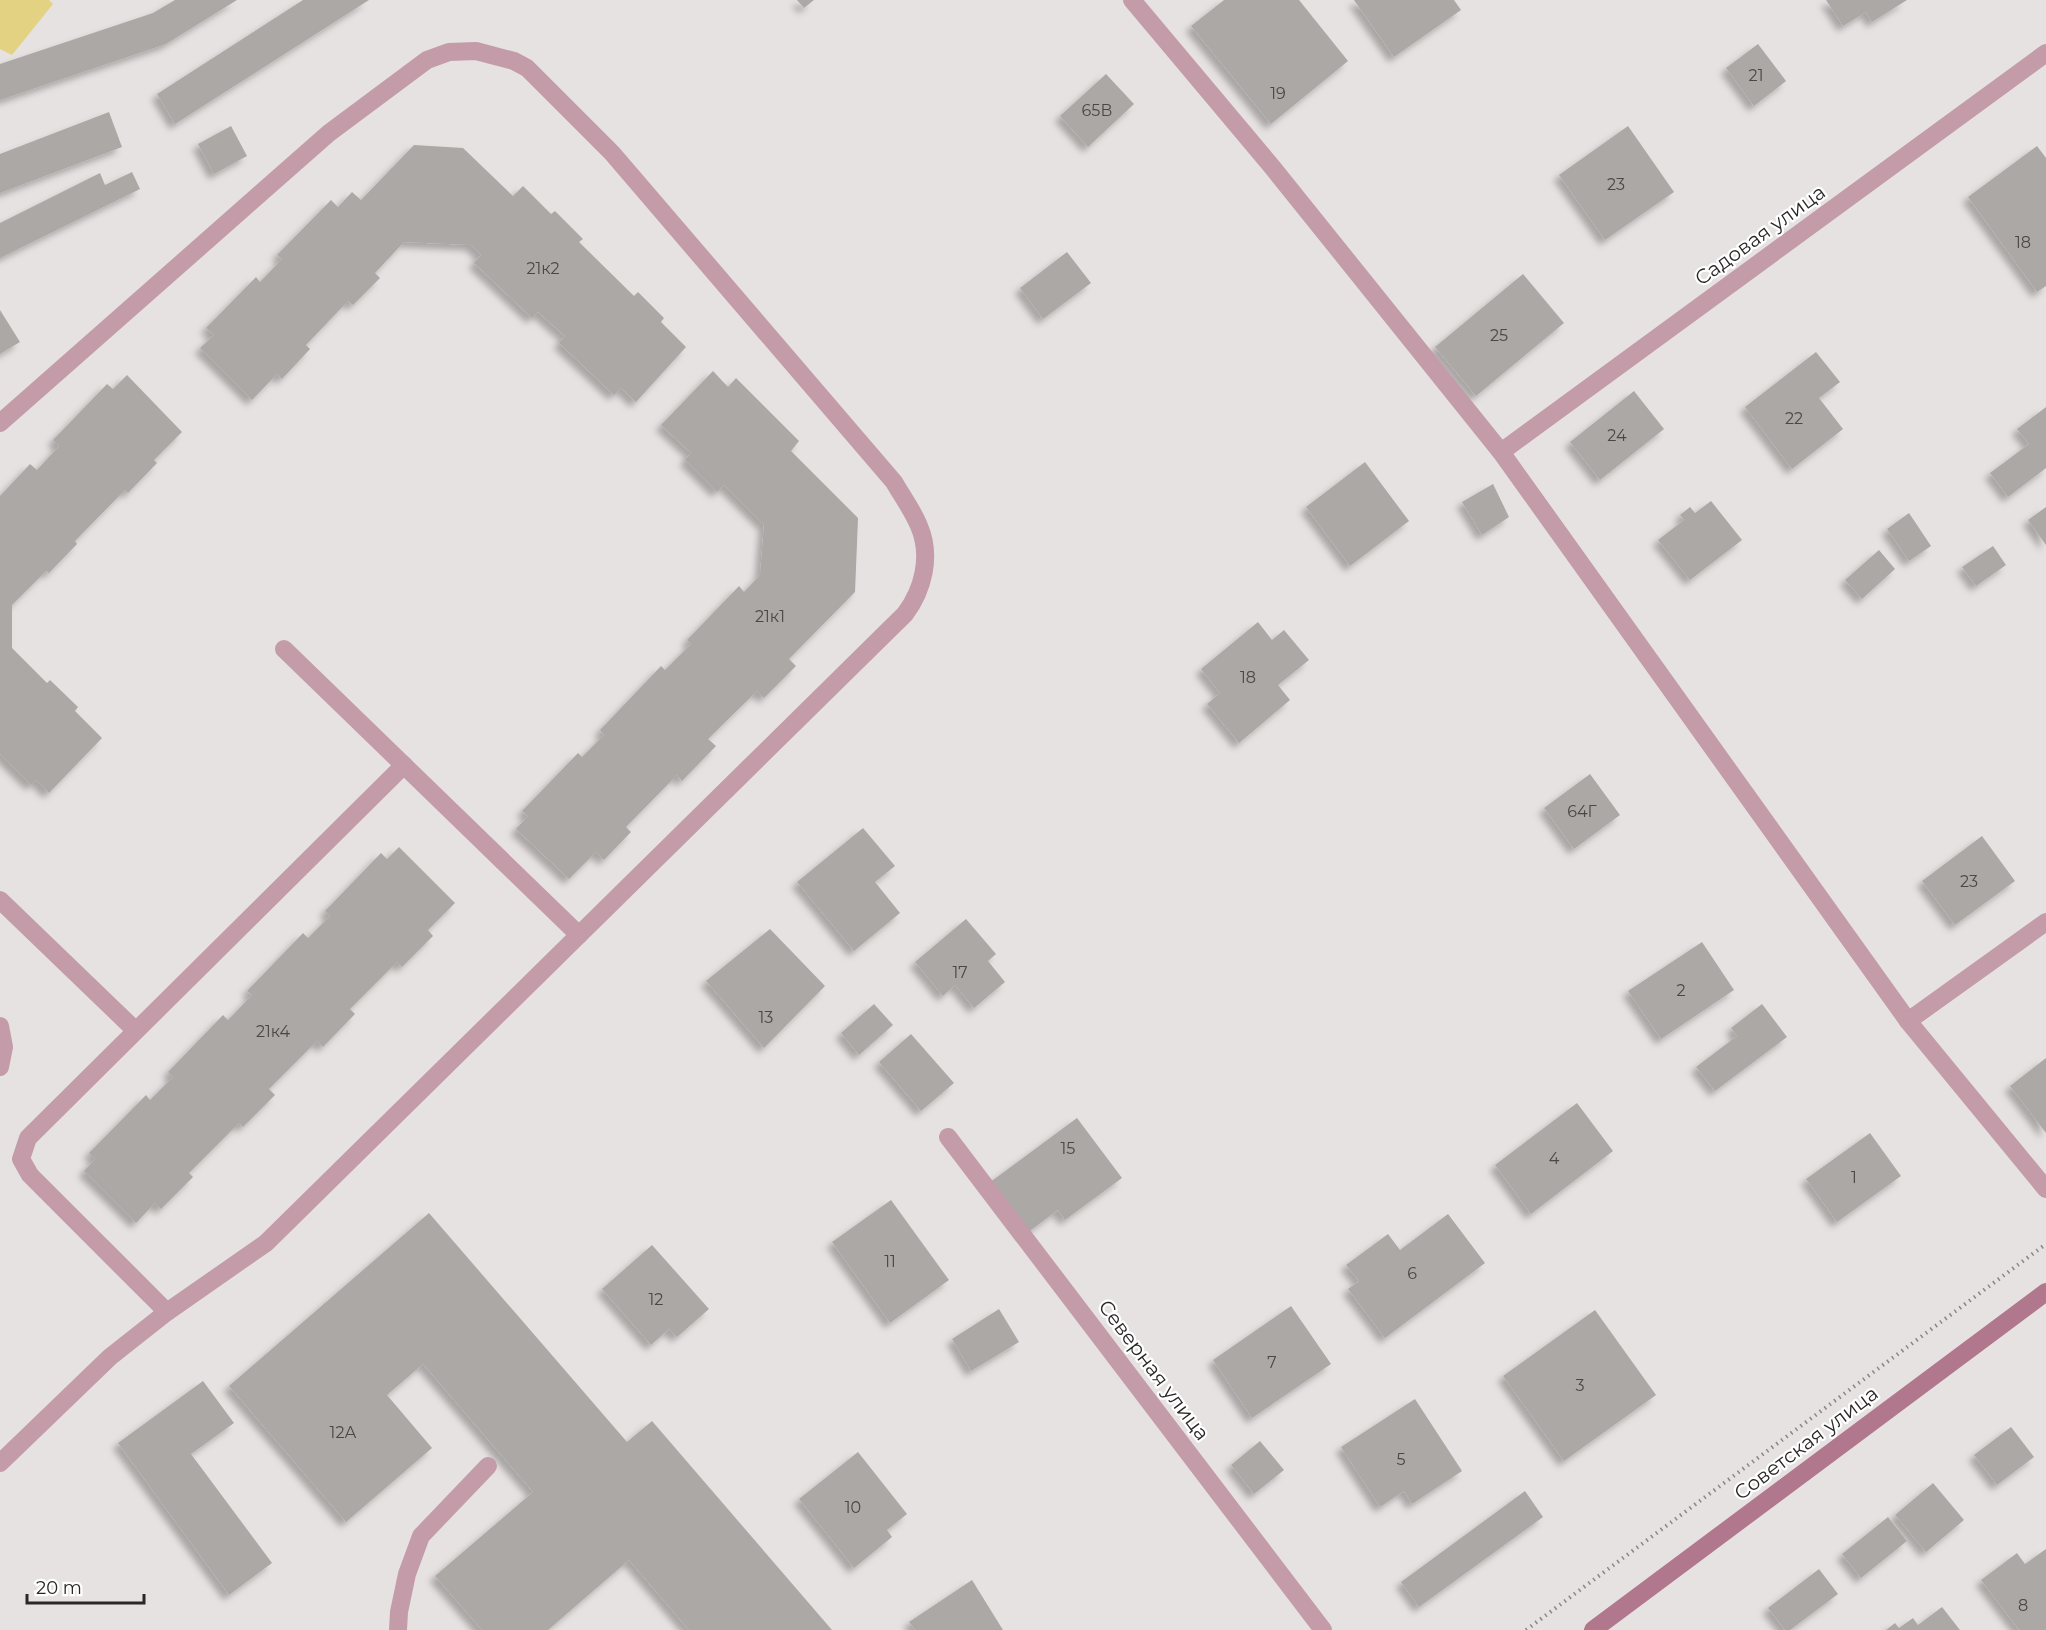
<svg xmlns="http://www.w3.org/2000/svg" width="2046" height="1630" font-family="Montserrat,sans-serif">
  <style>
    .green { fill: #e3d281 }
    .building { fill: #aba8a6; filter: url(#shadow) }
    .lines { fill: none; stroke-linecap: round; stroke-linejoin: round }
    .path { stroke: #8a8787; stroke-width: 4; stroke-dasharray: 1.5 4.5; stroke-linecap: butt }
    .lane { stroke: #c39ba9; stroke-width: 18 }
    .street { stroke: #c39ba9; stroke-width: 18 }
    .secondary { stroke: #b1778d; stroke-width: 18 }
    .labels { text-anchor: middle; dominant-baseline: central; stroke-width: 4.5; stroke-linejoin: round; paint-order: stroke }
    .number-label { font-size: 16px; fill: #4a4747 }
    .street-label { font-size: 20px; fill: #292727; stroke: #fff }
  </style>
  <defs>
    <filter id="shadow"><feDropShadow dx="-5.5" dy="5.5" stdDeviation="3" flood-color="#0004"/></filter>
  </defs>
  <rect width="100%" height="100%" fill="#e6e2e1"/>
  <!-- green -->
  <polygon class="green" points="0,0 49,0 53,4 12,55 0,49"/>
  <!-- building -->
  <g class="building">
    <polygon points="175,0 237,0 166,44 0,100 0,64 153,13"/>
    <polygon points="303,0 369,0 175,124 157,94"/>
    <polygon points="797,0 814,0 804,8"/>
    <polygon points="1224,0 1299,0 1348,61 1271,124 1191,26"/>
    <polygon points="1354,0 1454,0 1461,10 1394,57"/>
    <polygon points="1826,0 1907,0 1872,22 1866,12 1843,26"/>
    <polygon points="1758,44 1786,81 1754,106 1726,68"/>
    <polygon points="1106,74 1134,104 1088,147 1060,116"/>
    <polygon points="109,112 122,147 0,193 0,154"/>
    <polygon points="231,126 247,156 214,174 198,144"/>
    <polygon points="1628,126 1674,192 1605,240 1559,175"/>
    <polygon points="414,145 463,148 513,196 523,186 551,214 555,211 583,239 579,242 634,296 638,292 664,318 661,322 686,347 636,402 621,388 614,395 559,343 565,336 538,312 532,318 474,263 481,255 471,245 404,242 375,273 380,278 353,305 348,301 306,345 310,349 282,379 277,374 252,400 200,348 214,335 206,328 256,277 260,282 282,259 277,255 331,200 338,207 352,192 361,200"/>
    <polygon points="2037,146 2046,158 2046,286 2037,292 1968,197"/>
    <polygon points="132,172 140,189 0,258 0,223 100,173 105,185"/>
    <polygon points="1067,252 1091,283 1043,319 1020,288"/>
    <polygon points="1523,274 1564,323 1476,396 1435,347"/>
    <polygon points="0,310 20,342 0,354"/>
    <polygon points="1816,352 1840,382 1819,398 1843,429 1792,469 1745,407"/>
    <polygon points="713,371 728,387 736,378 799,441 791,451 858,518 855,592 789,659 796,666 764,698 757,691 708,739 716,746 682,781 677,775 626,827 631,832 604,860 596,852 569,879 516,829 528,816 522,811 578,753 582,757 604,735 600,730 661,666 665,670 691,644 687,640 739,586 744,592 760,575 764,525 724,485 717,492 685,460 691,453 661,425"/>
    <polygon points="127,375 182,432 154,460 157,463 128,493 125,490 75,541 77,544 49,573 46,571 12,605 12,648 47,683 50,680 78,707 75,711 102,738 49,793 36,780 31,785 0,754 0,496 30,464 37,470 59,446 53,440 107,384 113,389"/>
    <polygon points="1634,391 1664,429 1600,480 1570,442"/>
    <polygon points="2046,407 2046,468 2008,497 1990,473 2029,444 2017,429"/>
    <polygon points="1365,462 1409,521 1350,566 1306,507"/>
    <polygon points="1493,484 1509,517 1482,535 1462,502"/>
    <polygon points="1711,501 1742,540 1690,580 1658,540 1684,520 1680,515 1690,507 1695,513"/>
    <polygon points="2046,507 2046,545 2028,520"/>
    <polygon points="1909,513 1931,546 1909,561 1887,529"/>
    <polygon points="1993,546 2006,565 1976,586 1962,567"/>
    <polygon points="1879,550 1895,569 1862,599 1845,580"/>
    <polygon points="1258,622 1272,640 1284,630 1309,660 1278,685 1290,700 1239,743 1207,704 1220,693 1201,669"/>
    <polygon points="1590,774 1620,815 1574,849 1544,808"/>
    <polygon points="863,828 895,866 875,882 900,913 854,951 797,882"/>
    <polygon points="1982,836 2015,881 1955,925 1922,881"/>
    <polygon points="399,847 455,903 428,930 433,936 402,967 397,962 350,1009 355,1014 323,1047 317,1041 269,1089 275,1095 243,1127 239,1123 189,1173 193,1177 161,1209 155,1203 136,1223 84,1171 95,1159 89,1153 146,1095 150,1100 173,1077 168,1072 223,1015 228,1020 252,995 247,991 303,933 308,938 330,916 325,911 381,853 387,859"/>
    <polygon points="966,919 996,954 988,961 1005,982 974,1008 955,985 943,996 915,962"/>
    <polygon points="770,929 825,986 764,1048 706,981"/>
    <polygon points="1702,942 1734,990 1661,1039 1628,991"/>
    <polygon points="874,1004 893,1025 859,1055 841,1033"/>
    <polygon points="1762,1004 1787,1037 1715,1091 1696,1067 1737,1036 1731,1028"/>
    <polygon points="911,1034 954,1083 921,1111 879,1062"/>
    <polygon points="2046,1058 2046,1133 2010,1086"/>
    <polygon points="1577,1103 1613,1151 1531,1214 1495,1165"/>
    <polygon points="1077,1118 1122,1178 1065,1220 1058,1210 1027,1233 989,1183"/>
    <polygon points="1870,1133 1901,1176 1837,1222 1806,1179"/>
    <polygon points="891,1200 949,1280 890,1323 832,1242"/>
    <polygon points="429,1213 627,1442 652,1421 832,1630 689,1630 629,1560 548,1630 482,1630 435,1576 533,1492 423,1364 387,1395 432,1448 346,1522 229,1386"/>
    <polygon points="1448,1214 1485,1263 1385,1338 1348,1289 1359,1281 1346,1265 1388,1234 1400,1250"/>
    <polygon points="652,1245 709,1309 677,1337 669,1329 651,1345 602,1289"/>
    <polygon points="1291,1306 1331,1364 1252,1418 1213,1360"/>
    <polygon points="999,1309 1019,1342 971,1371 952,1339"/>
    <polygon points="1595,1310 1656,1395 1564,1461 1503,1376"/>
    <polygon points="203,1381 234,1423 191,1454 272,1563 229,1595 118,1443"/>
    <polygon points="1415,1399 1462,1471 1412,1504 1404,1491 1380,1507 1341,1447"/>
    <polygon points="2011,1427 2034,1457 1997,1485 1974,1455"/>
    <polygon points="1260,1441 1284,1470 1254,1494 1231,1465"/>
    <polygon points="858,1452 907,1514 887,1530 892,1537 854,1568 799,1499"/>
    <polygon points="1933,1483 1964,1520 1926,1552 1895,1515"/>
    <polygon points="1525,1491 1543,1517 1419,1607 1401,1582"/>
    <polygon points="1888,1517 1907,1541 1861,1578 1842,1554"/>
    <polygon points="2046,1549 2046,1630 2019,1630 1981,1580 2017,1553 2025,1564"/>
    <polygon points="1819,1569 1838,1594 1790,1630 1785,1630 1768,1608"/>
    <polygon points="972,1580 1003,1630 915,1630 909,1622"/>
    <polygon points="1942,1607 1960,1630 1886,1630 1895,1623 1899,1628 1913,1618 1918,1625"/>
  </g>
  <g class="lines">
    <!-- path -->
    <polyline class="path" points="1526,1630 2046,1244"/>
    <!-- lane -->
    <g class="lane">
      <path d="M0,423l329,-290 98,-73 22,-8 27,-1 38,10 13,7 85,85 282,329c8,14 19,29 25,44 13,30 4,64 -14,88l-639,629 -99,69 -57,45 -110,106"/>
      <polyline points="284,649 579,935"/>
      <polyline points="0,900 135,1030"/>
      <polyline points="0,1026 4,1047 0,1067"/>
      <polyline points="167,1312 30,1175 21,1159 28,1138 404,765"/>
      <polyline points="398,1630 399,1612 407,1574 421,1536 488,1466"/>
    </g>
    <!-- street -->
    <g class="street">
      <polyline points="1132,0 1273,168 1501,452 1908,1021 2046,1189"/>
      <polyline points="1501,452 2046,53"/>
      <polyline points="1908,1021 2046,922"/>
      <polyline points="948,1137 1323,1630"/>
    </g>
    <!-- secondary -->
    <polyline class="secondary" points="1593,1630 2046,1292"/>
  </g>
  <g class="labels">
    <!-- number labels -->
    <g class="number-label">
      <text x="1756" y="75">21</text>
      <text x="1278" y="93">19</text>
      <text x="1097" y="110">65В</text>
      <text x="1616" y="184">23</text>
      <text x="2023" y="242">18</text>
      <text x="543" y="268">21к2</text>
      <text x="1499" y="335">25</text>
      <text x="1794" y="418">22</text>
      <text x="1617" y="435">24</text>
      <text x="770" y="616">21к1</text>
      <text x="1248" y="677">18</text>
      <text x="1582" y="811">64Г</text>
      <text x="1969" y="881">23</text>
      <text x="960" y="972">17</text>
      <text x="1681" y="990">2</text>
      <text x="766" y="1017">13</text>
      <text x="273" y="1031">21к4</text>
      <text x="1068" y="1148">15</text>
      <text x="1554" y="1158">4</text>
      <text x="1854" y="1177">1</text>
      <text x="890" y="1261">11</text>
      <text x="1412" y="1273">6</text>
      <text x="656" y="1299">12</text>
      <text x="1272" y="1362">7</text>
      <text x="1580" y="1385">3</text>
      <text x="343" y="1432">12А</text>
      <text x="1401" y="1459">5</text>
      <text x="853" y="1507">10</text>
      <text x="2023" y="1605">8</text>
    </g>
    <!-- street labels -->
    <g class="street-label">
      <text transform="translate(1760 235) rotate(-36)">Садовая улица</text>
      <text transform="translate(1154 1370) rotate(53)">Северная улица</text>
      <text transform="translate(1806 1443) rotate(-37)">Советская улица</text>
    </g>
  </g>
  <!-- scale -->
  <path d="M27 1594v9h117v-9" fill="none" stroke="#292727" stroke-width="3"/>
  <text x="36" y="1594" font-size="18" fill="#292727" stroke="#ffffff" stroke-width="4.5" paint-order="stroke">20 m</text>
</svg>
